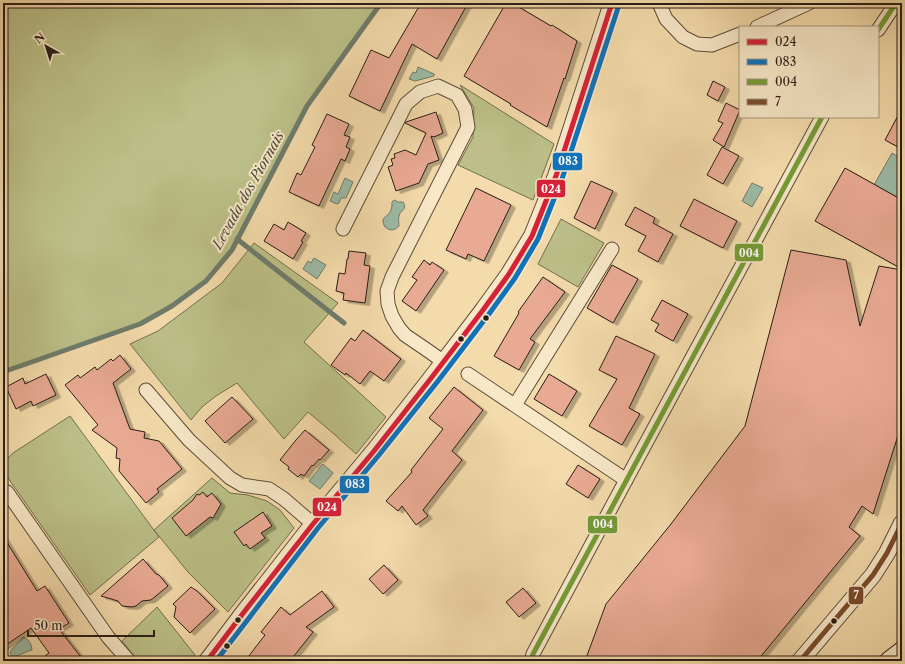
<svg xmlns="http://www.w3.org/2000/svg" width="905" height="664" font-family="'Libre Caslon Text',serif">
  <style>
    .green { fill: #bcc088; stroke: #736e4e }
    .water { fill: #9cbba6; stroke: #6e7c6c }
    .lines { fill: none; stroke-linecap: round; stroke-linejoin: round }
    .stream { stroke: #6e7c6c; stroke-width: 5 }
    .building { fill: #e9aa93; stroke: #2a1d15; filter: url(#shadow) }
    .minor-casing { stroke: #5c4c3a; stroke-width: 15 }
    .tertiary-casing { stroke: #5c4c3a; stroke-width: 18 }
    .secondary-casing { stroke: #2a1d15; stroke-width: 20 }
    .minor { stroke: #f8e8c8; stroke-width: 13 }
    .tertiary { stroke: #f8e8c8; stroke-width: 16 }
    .secondary { stroke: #f8e8c8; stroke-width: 18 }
    .bus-1-casing { stroke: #f8e8c8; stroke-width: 8 }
    .bus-2-casing { stroke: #f8e8c8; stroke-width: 8 }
    .bus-3-casing { stroke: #f8e8c8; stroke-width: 8 }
    .bus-4-casing { stroke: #f8e8c8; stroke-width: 8 }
    .bus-1 { stroke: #d62138; stroke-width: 5 }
    .bus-2 { stroke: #1072ba; stroke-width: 5 }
    .bus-3 { stroke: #749c36; stroke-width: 5 }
    .bus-4 { stroke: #7a4b2a; stroke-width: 5 }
    .bus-dot { fill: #2a1d15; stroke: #f8e8c8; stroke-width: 1.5 }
    .labels { text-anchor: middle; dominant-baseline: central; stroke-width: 4; stroke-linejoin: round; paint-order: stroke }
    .water-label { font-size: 14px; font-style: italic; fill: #4c4c40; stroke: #f8e8c8 }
    .line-badge { stroke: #f8e8c8; stroke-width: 1.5 }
    .badge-label { font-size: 11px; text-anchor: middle; font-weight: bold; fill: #fff }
  </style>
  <defs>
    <filter id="shadow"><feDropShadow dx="4.5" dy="2.5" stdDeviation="0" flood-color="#0004"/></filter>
  </defs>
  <rect width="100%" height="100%" fill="#f4dbab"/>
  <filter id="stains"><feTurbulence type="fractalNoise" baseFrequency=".005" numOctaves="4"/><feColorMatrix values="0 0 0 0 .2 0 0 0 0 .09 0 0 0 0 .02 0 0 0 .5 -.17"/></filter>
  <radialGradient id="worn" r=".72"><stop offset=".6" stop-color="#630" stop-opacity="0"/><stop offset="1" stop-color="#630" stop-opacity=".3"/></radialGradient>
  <!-- green -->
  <g class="green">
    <polygon points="3,3 380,3 306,106 231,249 206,280 171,305 139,323 3,371"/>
    <polygon points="460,85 554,144 533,200 458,165 473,137 474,108"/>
    <polygon points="561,219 604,243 578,287 538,264"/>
    <polygon points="254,243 338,303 304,342 386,417 356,454 334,434 308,412 284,439 237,383 216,396 202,407 191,420 130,344 158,331 222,283"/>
    <polygon points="70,416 159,537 90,595 8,478 4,469 5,461 13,453"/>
    <polygon points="212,478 230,493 248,495 267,501 280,510 294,528 228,612 188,572 154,530"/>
    <polygon points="157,607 195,655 190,661 139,661 133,655 122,641"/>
  </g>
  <!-- water -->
  <g class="water">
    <polygon points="418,67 434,74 434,76 415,81 409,79 413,72 416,73"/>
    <polygon points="892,153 902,159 902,200 874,185"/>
    <polygon points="345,178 353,182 346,198 341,198 339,203 337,204 330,201 334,192 338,194"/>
    <polygon points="752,183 763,188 752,207 742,201"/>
    <path d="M394,200l4,2h5c5,8 -3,8 -4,14 -1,3 0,7 0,10 -5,5 -9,5 -14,1 -6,-11 3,-9 6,-17 1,-3 1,-5 1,-8z"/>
    <polygon points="314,258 326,265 317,279 303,269 308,261 311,263"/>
    <polygon points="323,464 333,473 320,489 309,481"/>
    <path d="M23,637c6,2 8,6 9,13 -5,1 -17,8 -20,6 -1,-1 -1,-2 -2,-3 2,-6 9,-10 13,-16z"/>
  </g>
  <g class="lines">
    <!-- stream -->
    <g class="stream">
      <polyline points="237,239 344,323"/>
      <polyline points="3,372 140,324 172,306 206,281 232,250 307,106 381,3"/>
    </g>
  </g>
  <!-- building -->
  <g class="building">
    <polygon points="421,3 468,3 437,59 412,44 380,111 349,96 371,50 389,58"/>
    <polygon points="506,3 512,3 551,26 552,25 577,41 565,79 564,78 547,127 510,105 511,104 464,76"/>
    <polygon points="713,81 725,87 718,101 707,95"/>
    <polygon points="726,103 740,110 724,147 713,140 723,123 718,121"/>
    <polygon points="902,108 902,149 885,140"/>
    <polygon points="436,112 443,133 434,137 431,136 439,160 428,164 419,183 396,191 388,167 393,165 391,159 395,158 394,154 405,150 416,155 426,133 405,123 406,122"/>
    <polygon points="327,114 349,124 344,135 350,137 346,147 350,149 345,161 341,159 319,206 289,192 297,173 301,175 315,147 312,145"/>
    <polygon points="722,147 739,156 723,184 707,175"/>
    <polygon points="845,168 902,200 902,269 815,221"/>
    <polygon points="591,181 613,191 595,229 574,218"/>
    <polygon points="476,188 511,205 484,261 468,254 466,259 446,250"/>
    <polygon points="694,199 737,221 723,248 680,226"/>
    <polygon points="635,207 655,218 653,223 673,234 658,262 638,251 646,236 625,225"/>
    <polygon points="288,222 306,233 301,241 303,242 293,259 264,241 274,224 284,230"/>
    <polygon points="791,250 846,260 860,326 879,266 902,270 902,423 873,514 862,506 849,527 860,536 757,661 585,661 606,604 671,524 745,426"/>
    <polygon points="349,251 366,253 364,265 370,266 365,303 343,300 344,293 336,291 339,273 345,274 347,259 348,259"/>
    <polygon points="424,260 430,265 432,262 444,270 416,311 402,301 417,280 412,277"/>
    <polygon points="612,265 638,279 613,323 587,308"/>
    <polygon points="543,277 565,292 530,339 535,342 519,370 494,356 519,313 518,312"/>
    <polygon points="662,300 688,314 673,341 655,331 659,324 651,320"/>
    <polygon points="363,330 401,359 384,381 370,371 360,384 346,373 345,375 331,365 351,338 355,341"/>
    <polygon points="616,336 655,354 629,408 640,414 622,445 589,426 617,379 599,370"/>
    <polygon points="120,355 131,369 113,383 130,429 145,432 144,438 159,441 182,469 157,489 159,492 146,503 119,471 120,459 116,458 117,448 92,430 98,425 65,385 78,375 80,378 95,367 97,370 111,359 113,361"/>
    <polygon points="46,374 56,395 33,406 31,401 16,409 6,387 23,378 25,384"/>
    <polygon points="549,374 577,391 562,416 534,399"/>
    <polygon points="454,387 483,410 452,451 462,460 423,510 428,516 416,525 402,506 398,511 386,501 412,472 411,470 443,429 429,418"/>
    <polygon points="232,397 253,419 225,443 205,421"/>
    <polygon points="305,430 329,450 320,460 319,459 313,466 312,465 304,476 301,474 298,477 288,469 289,467 280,460 296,440"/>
    <polygon points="578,465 600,479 588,498 566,484"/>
    <polygon points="203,492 207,497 212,493 221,504 213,518 210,517 186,536 172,518 193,500 197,494 199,495"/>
    <polygon points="263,512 272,526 261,533 265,538 250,549 246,544 244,546 234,532"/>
    <polygon points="3,536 37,591 45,586 69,623 59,629 84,661 39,661 49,653 31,628 3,647"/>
    <polygon points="143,559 156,574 159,575 168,586 151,600 142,601 136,606 132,607 122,606 118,601 101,596"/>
    <polygon points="384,565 398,580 383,594 369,579"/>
    <polygon points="191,587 197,591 215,609 190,633 174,617 176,607 173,604"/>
    <polygon points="523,588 536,603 519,617 506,602"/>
    <polygon points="322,591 334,607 306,627 313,632 290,661 245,661 265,635 261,632 281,607 290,615"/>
  </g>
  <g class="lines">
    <!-- minor casing -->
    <g class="minor-casing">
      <g id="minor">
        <polyline points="659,3 666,19 683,37 697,44 712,45 740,34"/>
        <polyline points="757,27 809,3"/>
        <polyline points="878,30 896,3"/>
        <polyline points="343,229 406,104 420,92 438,86 457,95 465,109 468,127 392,277 387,291 388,304 392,316 399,328 405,335 427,350 444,362"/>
        <polyline points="468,374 626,480"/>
        <polyline points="146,390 189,440 230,478 242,485 269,489 284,499 313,524"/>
        <polyline points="515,405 612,249"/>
        <polyline points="7,492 108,637 129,661"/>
        <polyline points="531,661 533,654 626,480 822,117"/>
      </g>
    </g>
    <!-- tertiary casing -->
    <g class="tertiary-casing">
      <g id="tertiary">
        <polyline points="207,661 244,612 313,524 374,451 432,377 483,310 509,274 532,236 556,176 612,3"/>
        <polyline points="800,661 873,575 887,553 902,523"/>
      </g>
    </g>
    <!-- secondary casing -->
    <g class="secondary-casing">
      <polyline id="secondary" points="889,661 902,651"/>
    </g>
    <!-- minor -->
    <use href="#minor" class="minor"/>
    <!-- tertiary -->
    <use href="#tertiary" class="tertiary"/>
    <!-- secondary -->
    <use href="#secondary" class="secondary"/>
    <!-- bus-1 casing -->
    <g class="bus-1-casing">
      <polyline id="bus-1" points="207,661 244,612 313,524 374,451 432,377 483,310 509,274 532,236 556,176 612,3"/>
    </g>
    <!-- bus-2 casing -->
    <g class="bus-2-casing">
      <polyline id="bus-2" points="216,661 318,528 379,455 438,381 489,314 515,278 538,239 562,179 619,5"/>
    </g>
    <!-- bus-3 casing -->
    <g class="bus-3-casing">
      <g id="bus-3">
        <polyline points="878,30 896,3"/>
        <polyline points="531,661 533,654 822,117"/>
      </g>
    </g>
    <!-- bus-4 casing -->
    <g class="bus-4-casing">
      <polyline id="bus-4" points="800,661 873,575 887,553 902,523"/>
    </g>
    <!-- bus-1 -->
    <use href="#bus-1" class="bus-1"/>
    <!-- bus-2 -->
    <use href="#bus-2" class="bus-2"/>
    <!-- bus-3 -->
    <use href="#bus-3" class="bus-3"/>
    <!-- bus-4 -->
    <use href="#bus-4" class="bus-4"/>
  </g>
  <!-- markers -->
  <g class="bus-dot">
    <circle cx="486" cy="318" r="3.5"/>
    <circle cx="461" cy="339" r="3.5"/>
    <circle cx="238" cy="620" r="3.5"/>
    <circle cx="834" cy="621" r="3.5"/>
    <circle cx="227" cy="646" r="3.5"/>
  </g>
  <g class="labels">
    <!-- water labels -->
    <g class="water-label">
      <text transform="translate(248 190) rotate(-61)">Levada dos Piornais</text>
    </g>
  </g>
  <g class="line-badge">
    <rect x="552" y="152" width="31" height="19" rx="4" fill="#1072ba"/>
    <rect x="536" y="179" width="30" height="19" rx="4" fill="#d62138"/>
    <rect x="734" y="243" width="30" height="19" rx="4" fill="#749c36"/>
    <rect x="339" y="475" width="31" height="19" rx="4" fill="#1072ba"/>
    <rect x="312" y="497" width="30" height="20" rx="4" fill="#d62138"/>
    <rect x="587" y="515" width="31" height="19" rx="4" fill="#749c36"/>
    <rect x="848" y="586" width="16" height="19" rx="4" fill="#7a4b2a"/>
  </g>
  <g class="badge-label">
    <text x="568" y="165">083</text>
    <text x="551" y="193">024</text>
    <text x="749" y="257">004</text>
    <text x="355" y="488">083</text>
    <text x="327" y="511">024</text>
    <text x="603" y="528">004</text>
    <text x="856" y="599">7</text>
  </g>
  <!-- margin -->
  <rect width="905" height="664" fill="none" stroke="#f4dbab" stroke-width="16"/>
  <rect x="4" y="4" width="897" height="656" fill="none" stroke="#2a1d15" stroke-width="2"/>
  <rect x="8" y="8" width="889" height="648" fill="none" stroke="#2a1d15"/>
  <!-- legend -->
  <rect x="739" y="26" width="140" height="92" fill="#f8e8c8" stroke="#a69780"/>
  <rect x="747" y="39" width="20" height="6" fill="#d62138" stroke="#a69780"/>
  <text x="775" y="46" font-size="12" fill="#2a1d15">024</text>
  <rect x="747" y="59" width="20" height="6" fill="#1072ba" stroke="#a69780"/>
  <text x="775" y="66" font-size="12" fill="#2a1d15">083</text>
  <rect x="747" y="79" width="20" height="6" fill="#749c36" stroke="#a69780"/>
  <text x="775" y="86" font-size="12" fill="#2a1d15">004</text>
  <rect x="747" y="99" width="20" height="6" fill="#7a4b2a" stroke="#a69780"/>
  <text x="775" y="106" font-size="12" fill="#2a1d15">7</text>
  <!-- north arrow -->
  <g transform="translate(46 46) rotate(321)" stroke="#f8e8c8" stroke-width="3" paint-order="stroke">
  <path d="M0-3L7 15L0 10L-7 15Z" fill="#2a1d15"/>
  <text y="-6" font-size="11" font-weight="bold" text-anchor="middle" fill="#2a1d15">N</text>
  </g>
  <!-- scale -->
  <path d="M28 630v6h126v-6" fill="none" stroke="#2a1d15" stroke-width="2"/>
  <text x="34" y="630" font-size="12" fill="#2a1d15" stroke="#f8e8c8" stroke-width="3" paint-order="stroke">50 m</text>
  <rect width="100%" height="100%" filter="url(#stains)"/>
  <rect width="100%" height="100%" fill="url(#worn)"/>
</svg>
